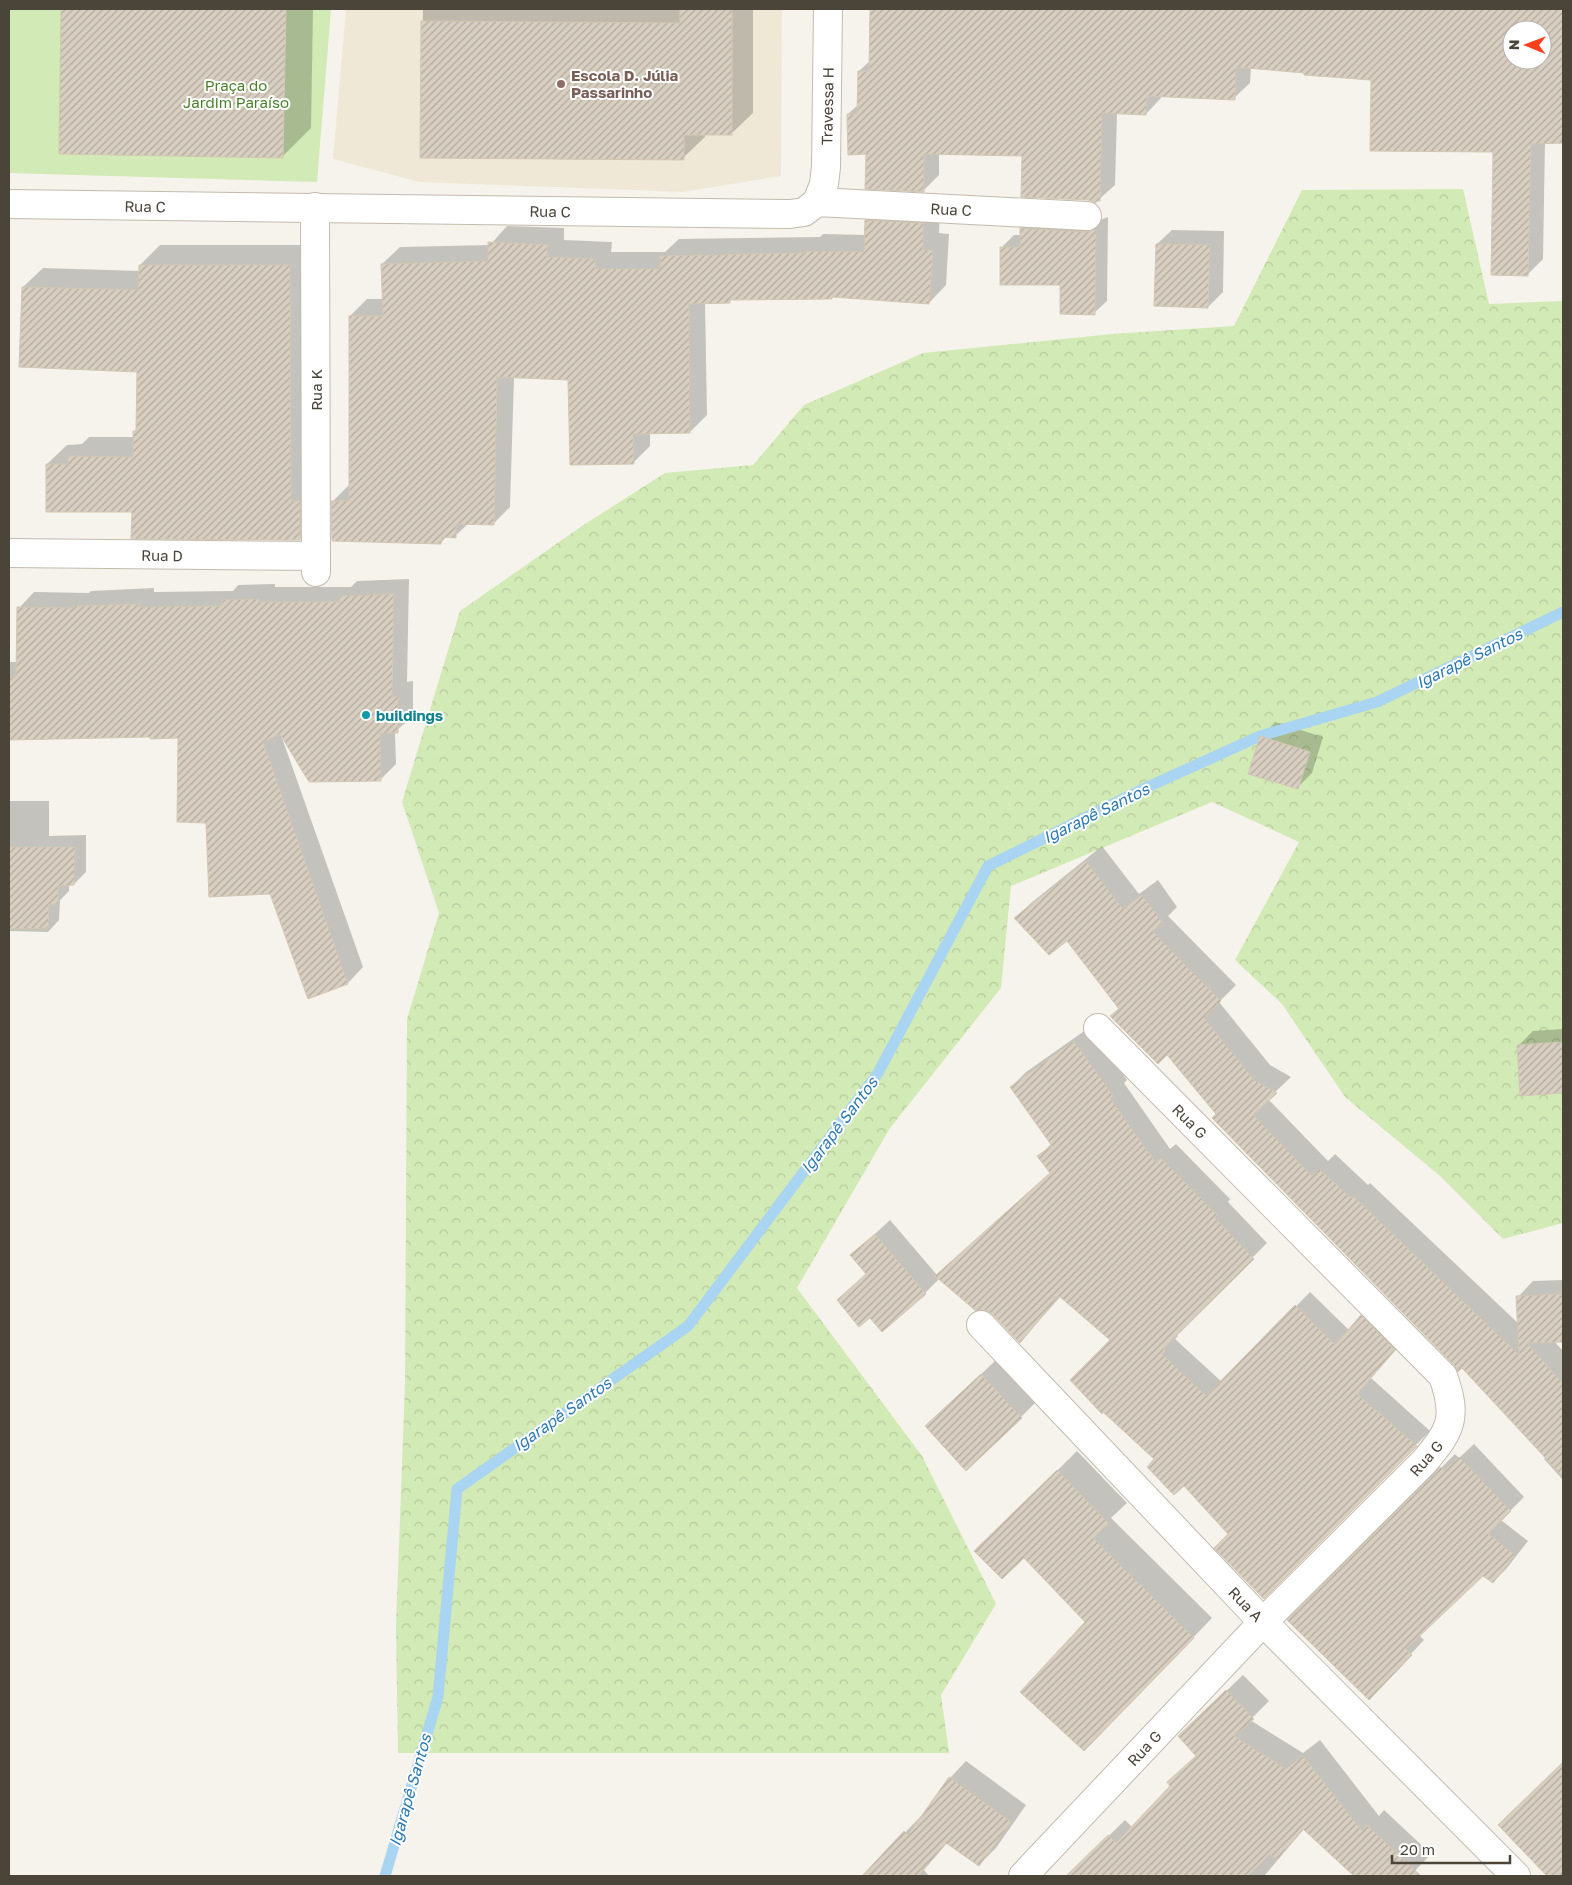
<svg xmlns="http://www.w3.org/2000/svg" width="1572" height="1885" font-family="'Golos Text',sans-serif">
  <style>
    .education { fill: #efe8d6 }
    .forest { fill: url(#forest-crowns) }
    .green { fill: #d2eab5 }
    .shadow { fill: #0003; fill-rule: evenodd }
    .lines { fill: none; stroke-linecap: round; stroke-linejoin: round }
    .stream { stroke: #a9d4f2; stroke-width: 11 }
    .building { fill: url(#building-hatch); stroke: #d3c7b4; fill-rule: evenodd }
    .minor-casing { stroke: #c2bbae; stroke-width: 30 }
    .minor { stroke: #fff; stroke-width: 28 }
    .education-dot { fill: #8d6e63; stroke: #fff; stroke-width: 2 }
    .culture-dot { fill: #0f9aa8; stroke: #fff; stroke-width: 2 }
    .labels { text-anchor: middle; dominant-baseline: central; stroke-width: 4; stroke-linejoin: round; paint-order: stroke }
    .education-label { font-size: 15px; font-weight: bold; fill: #785e54; stroke: #fff; text-anchor: start }
    .park-label { font-size: 15px; fill: #4a7f2a; stroke: #fff }
    .street-label { font-size: 15px; fill: #4b4439; stroke: #fff }
    .culture-label { font-size: 15px; font-weight: bold; fill: #0d838f; stroke: #fff; text-anchor: start }
    .water-label { font-size: 16px; font-style: italic; fill: #2e7ab2; stroke: #fff }
  </style>
  <defs>
    <pattern id="forest-crowns" width="20" height="18" patternUnits="userSpaceOnUse" patternTransform="scale(1.25)"><rect width="20" height="18" fill="#d2eab5"/><path d="M2 6a3 3 0 1 1 6 0M12 15a3 3 0 1 1 6 0" fill="none" stroke="#b6ca9c"/></pattern>
    <pattern id="building-hatch" width="6" height="6" patternUnits="userSpaceOnUse" patternTransform="scale(1.25)"><rect width="6" height="6" fill="#d8cfc1"/><path d="M-1 1l2-2M0 6l6-6M5 7l2-2" fill="none" stroke="#b1aa9e"/></pattern>
  </defs>
  <rect width="100%" height="100%" fill="#f6f3ec"/>
  <!-- education -->
  <polygon class="education" points="346,9 782,9 781,176 683,192 419,182 333,159"/>
  <!-- forest -->
  <polygon class="forest" points="1463,189 1489,304 1563,301 1563,1223 1503,1239 1440,1176 1345,1097 1282,1004 1235,960 1299,842 1212,802 1011,886 1001,988 890,1128 797,1288 922,1456 996,1604 941,1695 949,1753 398,1753 396,1626 405,1384 407,1019 439,913 402,802 460,611 582,526 665,473 753,465 804,405 923,353 1112,334 1234,326 1302,190"/>
  <!-- green -->
  <polygon class="green" points="9,9 331,9 317,182 9,173"/>
  <!-- shadow -->
  <g class="shadow">
    <polygon points="62,9 313,9 311,128 283,156 60,153"/>
    <polygon points="423,9 753,9 753,113 731,134 705,134 705,137 683,158 421,156"/>
    <path d="M872,9h691v132l-18,1 -2,117 -15,15 -33,-123 -123,-73 -121,-11 -1,16 -16,15 -73,-3v3l-15,16 -29,-1 -2,72 -19,17 -73,-48 -84,-1v22l-16,16 -56,-38 -19,-39 11,-10v-33l12,-11zM1512,30h30v30h-30z"/>
    <polygon points="883,204 940,206 939,233 949,234 946,285 929,303 834,296 832,298 732,299 729,302 705,302 707,415 690,432 650,433 650,446 633,463 569,379 514,377 510,507 493,524 469,523 455,536 447,536 441,543 333,501 350,484 350,316 367,299 384,299 382,264 400,247 490,245 507,226 564,228 564,240 612,242 611,252 665,252 679,239 820,237 823,234 866,235 866,221"/>
    <polygon points="1034,216 1100,220 1108,217 1107,301 1094,313 1061,284 1002,247 1014,235 1021,235 1021,229"/>
    <polygon points="1172,230 1224,231 1223,292 1208,307 1157,244"/>
    <polygon points="160,245 309,245 319,519 300,539 133,510 47,464 67,445 82,444 89,437 134,437 134,432 137,429 138,370 23,287 43,268 140,271 140,265"/>
    <polygon points="409,579 407,682 413,681 413,716 395,732 396,764 380,780 281,735 363,967 348,983 271,893 207,822 179,737 151,736 9,739 9,662 18,662 19,608 34,592 89,593 91,591 154,588 154,592 233,591 238,585 275,584 275,587 351,587 357,581"/>
    <polygon points="1275,722 1323,737 1312,773 1297,788 1261,737"/>
    <polygon points="9,801 49,801 49,836 86,835 86,872 74,884 69,884 69,891 60,900 59,920 48,932 9,931"/>
    <polygon points="1102,846 1139,894 1158,880 1177,907 1168,916 1236,985 1219,1002 1270,1065 1291,1077 1268,1099 1328,1161 1335,1154 1368,1185 1370,1183 1519,1324 1518,1297 1533,1281 1563,1280 1563,1341 1554,1341 1563,1351 1563,1480 1544,1459 1546,1457 1462,1366 1218,1114 1167,1053 1112,1016 1119,1008 1068,939 1015,918 1031,903"/>
    <polygon points="1090,1027 1127,1080 1124,1083 1170,1149 1176,1144 1230,1199 1228,1202 1267,1243 1176,1334 1178,1336 1175,1339 1222,1382 1310,1292 1349,1330 1376,1302 1409,1335 1371,1378 1430,1431 1264,1597 1230,1534 1184,1484 1156,1459 1112,1340 1061,1296 1020,1342 993,1313 940,1278 925,1293 870,1316 838,1300 867,1273 852,1255 890,1220 937,1275 1051,1172 1039,1156 1051,1144 1011,1087 1026,1072"/>
    <polygon points="1563,1029 1563,1092 1521,1094 1518,1046 1533,1031"/>
    <polygon points="996,1360 1035,1403 1021,1417 941,1412"/>
    <polygon points="1474,1444 1524,1497 1501,1520 1528,1541 1507,1568 1493,1582 1483,1574 1419,1635 1424,1640 1382,1685 1288,1620 1455,1454 1459,1458"/>
    <polygon points="1077,1451 1127,1503 1111,1518 1212,1618 1104,1730 1087,1622 1024,1556 976,1551"/>
    <polygon points="1243,1675 1269,1701 1250,1720 1303,1753 1320,1740 1379,1816 1384,1810 1431,1854 1410,1876 1355,1876 1305,1828 1264,1876 1068,1876 1125,1820 1132,1827 1172,1786 1169,1782 1197,1755 1196,1720"/>
    <polygon points="966,1761 1026,1805 996,1848 979,1865 948,1842 924,1870 929,1876 863,1876 921,1816 922,1817 950,1778"/>
    <polygon points="1563,1763 1563,1867 1553,1876 1549,1876 1500,1825"/>
  </g>
  <g class="lines">
    <!-- stream -->
    <polyline class="stream" points="385,1876 438,1697 457,1489 688,1326 878,1073 988,866 1141,790 1260,736 1377,702 1563,612"/>
  </g>
  <!-- building -->
  <g class="building">
    <polygon points="61,9 286,9 283,158 59,154"/>
    <polygon points="680,9 732,9 732,135 684,135 684,160 420,158 421,21 680,23"/>
    <path d="M870,9h693v134l-32,1 -3,132 -37,-1 2,-123 -123,-1 1,-71 -67,-5v-2l-68,-6 -1,33 -88,-4 -1,19 -44,-2 -2,88h-4v2l-8,-3 -67,-3 1,-41 -98,-2v38l-59,-3 1,-35 -18,1 -1,-41h10l1,-43h11zM1512,30h30v30h-30z"/>
    <polygon points="865,220 923,223 923,250 933,250 929,304 832,297 832,299 730,300 730,303 689,304 690,433 633,434 634,464 570,465 568,380 497,377 494,525 456,524 456,538 442,537 441,544 332,541 331,501 349,501 349,316 383,316 381,264 488,261 488,242 548,245 547,257 595,259 595,269 660,269 660,256 804,253 804,251 864,252"/>
    <polygon points="1020,228 1086,232 1096,229 1095,315 1060,314 1060,285 1000,285 1000,247 1020,247"/>
    <polygon points="1156,244 1210,245 1208,308 1154,306"/>
    <polygon points="139,265 290,265 291,501 300,501 300,540 131,539 132,512 46,512 46,464 68,464 68,456 133,457 133,431 136,431 137,372 19,367 22,287 138,290"/>
    <polygon points="394,594 392,697 398,696 398,733 380,733 381,781 309,782 280,734 263,742 348,984 308,999 270,894 209,897 206,823 177,822 178,738 150,739 150,737 9,740 9,677 16,677 17,607 74,608 74,606 139,604 139,607 222,606 222,600 259,599 259,602 340,602 340,596"/>
    <polygon points="1260,736 1310,752 1298,789 1248,774"/>
    <polygon points="9,847 75,847 74,885 58,886 58,904 49,904 48,928 9,929"/>
    <polygon points="1086,861 1123,909 1142,895 1163,923 1152,931 1221,1001 1204,1018 1254,1080 1277,1093 1253,1115 1312,1176 1319,1169 1352,1199 1354,1197 1519,1355 1516,1296 1563,1294 1563,1342 1527,1343 1563,1384 1563,1477 1462,1368 1458,1372 1454,1365 1212,1118 1216,1114 1167,1055 1158,1064 1110,1016 1119,1009 1067,941 1049,955 1014,918"/>
    <polygon points="1074,1041 1113,1096 1110,1098 1155,1162 1161,1158 1217,1215 1214,1217 1254,1259 1163,1349 1165,1351 1162,1354 1206,1396 1295,1305 1335,1345 1361,1315 1395,1350 1357,1394 1417,1446 1264,1599 1214,1548 1228,1534 1184,1486 1174,1495 1147,1467 1154,1459 1103,1412 1102,1414 1070,1380 1110,1340 1059,1296 1020,1343 992,1314 985,1310 976,1311 935,1276 1050,1173 1037,1156 1052,1146 1010,1087"/>
    <polygon points="1563,1042 1563,1093 1520,1096 1517,1045"/>
    <polygon points="875,1234 926,1294 882,1332 870,1318 859,1327 837,1300 866,1274 850,1255"/>
    <polygon points="981,1374 1022,1418 966,1471 925,1426"/>
    <polygon points="1459,1457 1511,1511 1488,1534 1515,1555 1493,1583 1483,1576 1406,1649 1412,1655 1369,1700 1287,1620 1440,1467 1444,1471"/>
    <polygon points="1057,1470 1108,1523 1093,1538 1194,1638 1084,1751 1020,1692 1085,1622 1024,1558 1002,1579 974,1551"/>
    <polygon points="1226,1690 1254,1719 1234,1736 1286,1769 1303,1756 1362,1831 1367,1825 1421,1876 1354,1876 1303,1829 1277,1860 1270,1854 1248,1876 1066,1876 1108,1835 1116,1843 1170,1786 1167,1782 1196,1756 1178,1736"/>
    <polygon points="1563,1762 1563,1876 1547,1876 1498,1825"/>
    <polygon points="949,1777 1011,1822 979,1866 946,1843 918,1876 862,1876 904,1831 908,1835"/>
  </g>
  <g class="lines">
    <!-- minor casing -->
    <g class="minor-casing">
      <g id="minor">
        <polyline points="817,202 824,184 826,167 828,9"/>
        <polyline points="9,204 790,214 804,212 817,202 1087,216"/>
        <polyline points="315,207 316,572"/>
        <polyline points="9,553 316,556"/>
        <polyline points="981,1325 1263,1622 1516,1876"/>
        <path d="M1023,1876l240,-254 161,-160c27,-32 34,-44 19,-86l-345,-348"/>
      </g>
    </g>
    <!-- minor -->
    <use href="#minor" class="minor"/>
  </g>
  <!-- markers -->
  <circle class="education-dot" cx="561" cy="84" r="5"/>
  <circle class="culture-dot" cx="366" cy="715" r="5"/>
  <g class="labels">
    <!-- education labels -->
    <g class="education-label">
      <text x="571" y="75">Escola D. Júlia<tspan x="571" dy="17">Passarinho</tspan></text>
    </g>
    <!-- park labels -->
    <g class="park-label">
      <text x="236" y="85">Praça do<tspan x="236" dy="17">Jardim Paraíso</tspan></text>
    </g>
    <!-- street labels -->
    <g class="street-label">
      <text transform="translate(827 106) rotate(-89)">Travessa H</text>
      <text transform="translate(145 206) rotate(1)">Rua C</text>
      <text transform="translate(951 209) rotate(3)">Rua C</text>
      <text transform="translate(550 211) rotate(1)">Rua C</text>
      <text transform="translate(316 390) rotate(-90)">Rua K</text>
      <text transform="translate(162 555) rotate(1)">Rua D</text>
      <text transform="translate(1190 1121) rotate(45)">Rua G</text>
      <text transform="translate(1426 1458) rotate(-49)">Rua G</text>
      <text transform="translate(1246 1604) rotate(46)">Rua A</text>
      <text transform="translate(1144 1748) rotate(-47)">Rua G</text>
    </g>
    <!-- culture labels -->
    <g class="culture-label">
      <text x="376" y="715">buildings</text>
    </g>
    <!-- water labels -->
    <g class="water-label">
      <text transform="translate(1469 658) rotate(-26)">Igarapê Santos</text>
      <text transform="translate(1096 813) rotate(-26)">Igarapê Santos</text>
      <text transform="translate(839 1125) rotate(-53)">Igarapê Santos</text>
      <text transform="translate(562 1414) rotate(-35)">Igarapê Santos</text>
      <text transform="translate(410 1790) rotate(-74)">Igarapê Santos</text>
    </g>
  </g>
  <!-- border -->
  <rect width="1572" height="1885" fill="none" stroke="#4b4439" stroke-width="20"/>
  <!-- north arrow -->
  <g transform="translate(1527 45) rotate(271)"><circle r="24" fill="#ffffff" stroke="#b7b4b0"/>
  <path d="M0-4L9 19L0 12L-9 19Z" fill="#fc3f1d"/>
  <text y="-8" font-size="14" font-weight="bold" text-anchor="middle" fill="#4b4439">N</text>
  </g>
  <!-- scale -->
  <path d="M1392 1855v8h118v-8" fill="none" stroke="#4b4439" stroke-width="2.5"/>
  <text x="1400" y="1855" font-size="15" fill="#4b4439" stroke="#ffffff" stroke-width="4" paint-order="stroke">20 m</text>
</svg>
